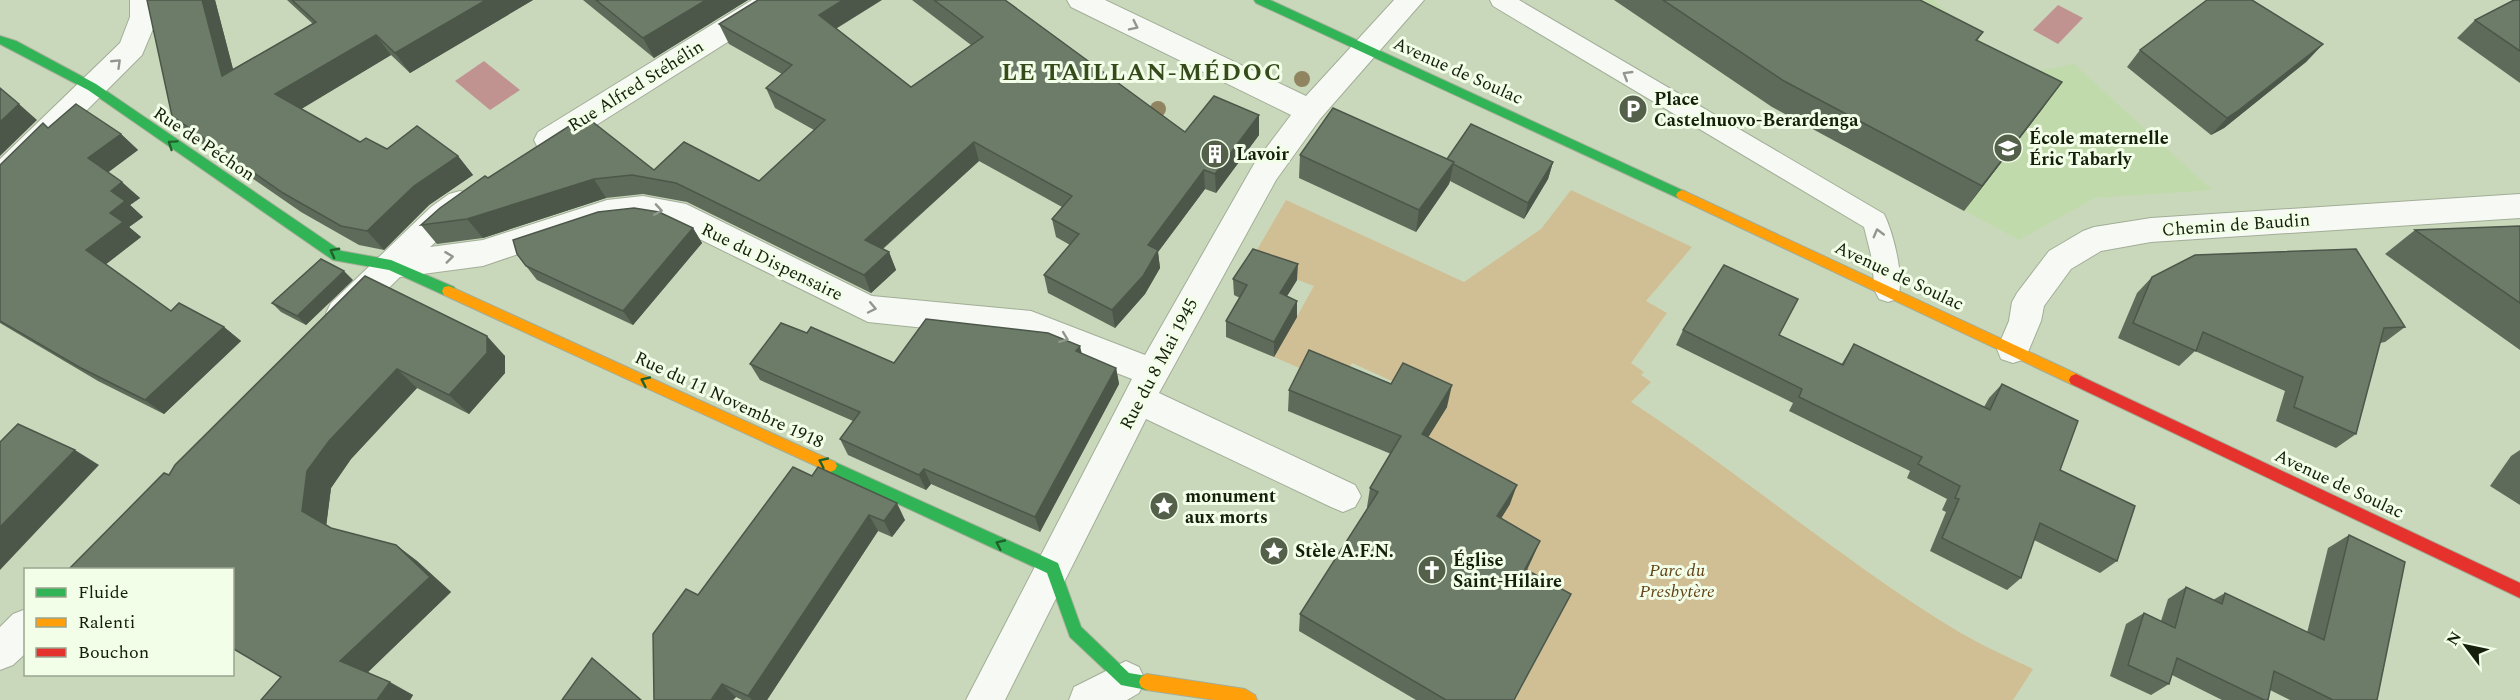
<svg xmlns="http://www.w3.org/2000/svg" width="2520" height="700" font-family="Spectral,serif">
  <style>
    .built { fill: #c1daac }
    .green { fill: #d0be94 }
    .water { fill: #c09391 }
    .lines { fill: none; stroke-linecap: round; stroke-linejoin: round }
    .lane-casing { stroke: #a2ae97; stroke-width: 2 }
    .street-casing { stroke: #a2ae97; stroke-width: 2 }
    .fast-casing { stroke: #a2ae97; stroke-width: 2 }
    .slow-casing { stroke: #a2ae97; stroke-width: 2 }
    .jam-casing { stroke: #a2ae97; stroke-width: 2 }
    .lane { fill: #f7f9f5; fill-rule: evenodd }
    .street { fill: #f7f9f5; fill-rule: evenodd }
    .fast { fill: #30b455; fill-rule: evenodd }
    .slow { fill: #ff9f0a; fill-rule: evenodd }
    .jam { fill: #e5322d; fill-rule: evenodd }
    .tree { fill: #908560 }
    .wall { fill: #5e6b5a }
    .shaded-wall { fill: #4c574a }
    .building { fill: #6d7c69; stroke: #4c574a; stroke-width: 1.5 }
    .oneway { stroke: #91978c }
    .oneway2 { stroke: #21622c }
    .labels { text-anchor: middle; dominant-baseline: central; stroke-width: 6; stroke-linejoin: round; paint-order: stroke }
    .street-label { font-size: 18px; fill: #151f0b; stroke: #f3fee9 }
    .poi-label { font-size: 18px; font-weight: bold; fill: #151f0b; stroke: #f3fee9; text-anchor: start }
    .park-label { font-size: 18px; font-style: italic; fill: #614116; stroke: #f3fee9 }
    .district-label { font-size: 24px; font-weight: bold; letter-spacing: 1.5px; fill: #354b1c; stroke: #f3fee9 }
  </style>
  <rect width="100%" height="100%" fill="#c9d8bb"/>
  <!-- built -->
  <polygon class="built" points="1614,0 1933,0 2022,74 2074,64 2212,190 2095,198 2019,240 1772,107"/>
  <!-- green -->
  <path class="green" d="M1571,190l121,57 -46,54 21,12 -36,50 13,9 -3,3 10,7 -20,20c112,73 214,161 328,230 24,14 49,25 74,37l-20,31h-498l47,-89 -150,-147 35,-58 -95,-43 -13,22 -65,-28 40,-71 -64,-24 36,-62 178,82 77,-53z"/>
  <!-- water -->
  <g class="water">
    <polygon points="2058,5 2083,18 2058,44 2033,30"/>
    <polygon points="484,61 520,90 490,110 455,81"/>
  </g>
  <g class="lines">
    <!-- lane casing -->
    <g class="lane-casing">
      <path id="lane" d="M1490,0h29l365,214c9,18 22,67 13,85l-9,3 -9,-3 -4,-8 -4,-36 -7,-28 -371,-221z"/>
    </g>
    <!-- street casing -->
    <g class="street-casing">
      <g id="street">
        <polygon points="130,0 158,0 158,17 142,55 11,186 0,190 0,159 120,43 130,17"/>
        <polygon points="752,0 787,0 783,7 560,148 549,151 538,148 534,140 538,132"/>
        <path d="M1067,0h38l201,96 88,-96h30l-104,119 -44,61 -117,213 196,92 6,11 -6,11 -12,5 -12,-5 -185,-88 -141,281h-39l166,-321 -103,-40 -161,-17 -199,-98 -26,-4 -36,4 -124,42 -83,11 -47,46 -11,4 -11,-4 -5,-10 5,-10 100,-96 18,-13 11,-3 11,3 4,9c-7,14 -32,32 -45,44l53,-7 124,-40 36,-4 43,8 186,92 159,15 114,44 109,-191 37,-49 -220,-108z"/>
        <polygon points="2520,194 2520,218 2151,242 2101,251 2071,269 2044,306 2041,321 2025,359 2013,363 2001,359 1997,349 2009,321 2012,302 2017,293 2049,251 2083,231 2094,227 2151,218"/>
        <polygon points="26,609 26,653 13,665 0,670 0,627 13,614"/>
        <polygon points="1126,661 1139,667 1145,680 1139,693 1127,700 1069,700 1074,687"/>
      </g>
    </g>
    <!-- fast casing -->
    <g class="fast-casing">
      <g id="fast">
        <polygon points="1254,0 1270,0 1686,192 1688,195 1686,198 1678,198 1256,3"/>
        <polygon points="0,36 16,41 96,84 341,251 391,260 454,287 456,291 454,295 444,295 389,270 333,260 88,90 0,44"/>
        <polygon points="830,460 1058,563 1081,627 1129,673 1153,677 1155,682 1153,687 1147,690 1121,685 1070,637 1047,573 825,470 823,466 825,462"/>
      </g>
    </g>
    <!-- slow casing -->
    <g class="slow-casing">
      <g id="slow">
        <polygon points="1682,190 2081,376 2083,380 2081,384 2076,386 2071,384 1678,198 1676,195 1678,192"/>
        <polygon points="449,286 835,462 837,466 835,470 830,472 825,470 444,295 442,291 444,287"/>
        <polygon points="1147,674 1245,689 1255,695 1257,700 1215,700 1147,690 1141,687 1139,682 1141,677"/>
      </g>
    </g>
    <!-- jam casing -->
    <g class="jam-casing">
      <polygon id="jam" points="2076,374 2520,583 2520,598 2071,384 2069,380 2071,376"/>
    </g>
    <!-- lane -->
    <use href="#lane" class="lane"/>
    <!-- street -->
    <use href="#street" class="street"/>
    <!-- fast -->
    <use href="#fast" class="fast"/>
    <!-- slow -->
    <use href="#slow" class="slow"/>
    <!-- jam -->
    <use href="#jam" class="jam"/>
  </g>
  <!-- trees -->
  <g class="tree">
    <circle cx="1302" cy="79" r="8"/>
    <circle cx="1158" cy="109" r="8"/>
  </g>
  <!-- wall -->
  <g class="wall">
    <polygon points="147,0 215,0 233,69 313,24 287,0 533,0 410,73 391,55 301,109 360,142 387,149 458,156 473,175 429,205 384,250 359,245 301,212 191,136 172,116"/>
    <polygon points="583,0 748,0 654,58"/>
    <polygon points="912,0 1005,0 1185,132 1259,135 1216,193 1205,189 1158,252 1160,268 1145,294 1115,328 1048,293 1044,275 1070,245 1056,237 1052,219 1062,207 979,161 883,249 889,252 896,270 871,293 687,202 643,194 606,198 483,238 437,244 421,225 488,178 654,170 759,181 814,130 775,108 766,88 782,74 729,44 719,24 837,29 911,87 971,45"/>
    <polygon points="1614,0 1920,0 1983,32 1977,41 2043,108 1964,211 1772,107"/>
    <polygon points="2520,0 2520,83 2457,38 2475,20"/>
    <polygon points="2323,44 2306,62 2224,128 2211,135 2127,67 2140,50"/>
    <polygon points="48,128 121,134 138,150 108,172 140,198 130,205 143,217 129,227 141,237 106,264 171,311 224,327 241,341 164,414 98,381 0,323 0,165"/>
    <polygon points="1300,155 1447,159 1553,162 1548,179 1524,219 1450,181 1449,184 1416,232 1299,178"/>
    <polygon points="2520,226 2520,350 2385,254 2415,230"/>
    <polygon points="693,228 702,243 633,325 537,280 526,266"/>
    <polygon points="365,276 505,356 505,373 469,414 417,388 351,459 331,488 326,525 331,528 396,545 417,561 451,592 368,672 413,695 410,700 261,700 281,677 169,475"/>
    <polygon points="2152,277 2405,327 2385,342 2380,343 2356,434 2336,448 2276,421 2285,391 2195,351 2179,366 2118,338 2137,293"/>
    <polygon points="1233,279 1297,280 1287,296 1297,301 1297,317 1274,357 1226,337 1226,321 1240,298 1234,295"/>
    <polygon points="353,280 306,325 281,312 272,303"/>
    <polygon points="1683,330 1779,335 1841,365 1854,344 1984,407 1989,398 2002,384 2060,470 2117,561 2100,573 2034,540 2021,578 2007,590 1930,551 1946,512 1942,510 1947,499 1907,478 1910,471 1789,411 1793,403 1676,345"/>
    <polygon points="807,333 894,363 1082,354 1116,368 1119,384 1040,532 931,484 926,490 848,455 840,439 853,421 760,380 750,364"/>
    <polygon points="1391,384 1447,407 1428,437 1510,504 1501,518 1540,541 1527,570 1515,700 1416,700 1299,631 1300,614 1368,508 1367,507 1370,488 1391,454 1288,411 1289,390"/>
    <polygon points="2520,450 2520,505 2490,486 2511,456"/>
    <polygon points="812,476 905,520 892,537 878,531 767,700 742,700 736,697 733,700 654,700 698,595"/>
    <polygon points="2349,535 2377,700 2290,700 2270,690 2264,700 2222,700 2172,675 2169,684 2151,695 2110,676 2126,624 2144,613 2161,621 2168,599 2186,587 2213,600 2225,593 2307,633 2328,548"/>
  </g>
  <!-- shaded-wall -->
  <g class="shaded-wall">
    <polygon points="202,0 215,0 240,96 222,76"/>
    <polygon points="486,0 533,0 410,73 395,53"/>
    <polygon points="706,0 748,0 654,58 643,38"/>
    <polygon points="843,0 882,0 826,35 819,15"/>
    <polygon points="376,35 391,55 293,114 275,94"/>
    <polygon points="2323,44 2306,62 2224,128 2211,135 2227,118"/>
    <polygon points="2062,82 2043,108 1964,211 1982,186"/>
    <polygon points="19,104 37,120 0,156 0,122"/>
    <polygon points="1259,115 1259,135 1216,193 1215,174"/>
    <polygon points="121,134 138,150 106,174 88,158"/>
    <polygon points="974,142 979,161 872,258 865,240"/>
    <polygon points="458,156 473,175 429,205 384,250 367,231 414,186"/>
    <polygon points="1454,162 1449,184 1416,232 1419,210"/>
    <polygon points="1553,162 1548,179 1524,219 1528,203"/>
    <polygon points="1204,170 1205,189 1158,252 1160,268 1145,294 1115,328 1112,310 1148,245"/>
    <polygon points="594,179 606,198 483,238 467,219"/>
    <polygon points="122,182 140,198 130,205 143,217 129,227 141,237 105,265 86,250 110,213 111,191"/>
    <polygon points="693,228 702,243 633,325 623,311"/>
    <polygon points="889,252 896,270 871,293 864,275"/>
    <polygon points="1298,264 1297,280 1279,309 1280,293"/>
    <polygon points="344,271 353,280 306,325 297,316"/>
    <polygon points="1297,301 1297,317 1274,357 1274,342"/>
    <polygon points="224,327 241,341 164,414 145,400"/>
    <polygon points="487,336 505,356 505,373 469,414 449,395"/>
    <polygon points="1080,346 1084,363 1076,351"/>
    <polygon points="1116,368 1119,384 1040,532 1035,517"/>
    <polygon points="397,369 417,388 351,459 331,488 326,528 302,511 307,471 329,441"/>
    <polygon points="1452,385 1447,407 1418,454 1422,434"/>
    <polygon points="75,450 99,465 0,570 0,527"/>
    <polygon points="924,469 931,484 926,490 919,475"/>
    <polygon points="1517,485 1510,504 1491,535 1497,516"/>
    <polygon points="897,503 905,520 892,537 884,521"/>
    <polygon points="869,515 878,531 767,700 752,700 748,696"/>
    <polygon points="1540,541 1532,559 1518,587 1525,569"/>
    <polygon points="396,545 417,561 451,592 364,676 340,661"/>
    <polygon points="390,682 413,695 410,700 377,700"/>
    <polygon points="722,684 736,697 733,700 711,700"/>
  </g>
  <!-- building -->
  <g class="building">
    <polygon points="147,0 202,0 222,76 316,22 292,0 486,0 395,53 376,35 275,94 360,142 366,138 387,149 417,126 458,156 414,186 367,231 341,226 283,193 172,116"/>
    <polygon points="596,0 706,0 643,38"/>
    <polygon points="758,0 843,0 819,15 911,87 983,37 934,0 1005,0 1185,132 1214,96 1259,115 1215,174 1204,170 1148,245 1158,250 1143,276 1112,310 1044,275 1079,234 1052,219 1072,196 974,142 865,240 889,252 864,275 676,183 632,175 594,179 467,219 421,225 440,208 485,176 488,178 585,116 654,170 684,142 759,181 825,120 766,88 792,65 719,24"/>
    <polygon points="1663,0 1920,0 1983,32 1976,40 2062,82 1982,186 1784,81"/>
    <polygon points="2207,0 2252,0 2323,44 2239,110 2227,118 2140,50"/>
    <polygon points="2514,0 2520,0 2520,51 2475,20"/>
    <polygon points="0,88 19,104 0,122"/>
    <polygon points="76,104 121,134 88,158 122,182 111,191 125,201 110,213 123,222 86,250 171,311 179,303 224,327 145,400 79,367 0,321 0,165 43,123 48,128"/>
    <polygon points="1333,108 1454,162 1419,210 1300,155"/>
    <polygon points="1471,124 1553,162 1528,203 1453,164 1454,162 1447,159"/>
    <polygon points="634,208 659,212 693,228 623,311 526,266 517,254 513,240 598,212"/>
    <polygon points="2520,226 2520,303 2415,230"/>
    <polygon points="1253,249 1298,264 1280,293 1297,301 1274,342 1226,321 1247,285 1233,279"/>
    <polygon points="2356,249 2405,327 2384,328 2356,434 2294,407 2303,377 2203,332 2196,351 2133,323 2152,277 2195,255"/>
    <polygon points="321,259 344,271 297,316 272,303"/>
    <polygon points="1724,265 1798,299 1779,335 1843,365 1854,344 1990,410 2002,384 2078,421 2060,470 2135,506 2117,561 2040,523 2021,578 1942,538 1959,499 1955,498 1960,486 1918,464 1922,457 1799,397 1802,389 1683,330"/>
    <polygon points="365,276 487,336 487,353 449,395 397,369 329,441 307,471 302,511 331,528 396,545 430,577 340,661 390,682 377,700 261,700 281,677 232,648 232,570 68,570 164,473 169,475 175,465"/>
    <polygon points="926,319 1048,333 1080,346 1076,351 1116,368 1035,517 924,469 919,475 840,439 860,412 750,364 781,323 807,333 811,327 894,363"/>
    <polygon points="1309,350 1391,384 1403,363 1452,385 1422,434 1517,485 1497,516 1540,541 1525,569 1571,594 1514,700 1446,700 1300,614 1378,492 1370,488 1401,436 1289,390"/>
    <polygon points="18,424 75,450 0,527 0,442"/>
    <polygon points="793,467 812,476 818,467 897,503 884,521 869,515 748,696 722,684 711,700 654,700 653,634 686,589 698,595"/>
    <polygon points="2349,535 2405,562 2377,700 2333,700 2274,671 2268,700 2264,700 2177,658 2169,684 2128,665 2144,613 2175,628 2186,587 2222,604 2225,593 2324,640"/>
    <polygon points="592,658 641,700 562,700"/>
  </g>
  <!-- one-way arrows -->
  <defs><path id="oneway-chevron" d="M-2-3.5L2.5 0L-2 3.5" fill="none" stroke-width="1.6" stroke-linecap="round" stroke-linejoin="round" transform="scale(1.5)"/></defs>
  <g class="oneway">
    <use href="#oneway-chevron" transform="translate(1134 26) rotate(26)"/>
    <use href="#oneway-chevron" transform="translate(117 63) rotate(-44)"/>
    <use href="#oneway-chevron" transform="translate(1627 75) rotate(-149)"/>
    <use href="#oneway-chevron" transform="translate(658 210) rotate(9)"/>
    <use href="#oneway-chevron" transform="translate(1878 233) rotate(-105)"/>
    <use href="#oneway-chevron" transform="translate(449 257) rotate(-7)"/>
    <use href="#oneway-chevron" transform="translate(872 308) rotate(12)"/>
    <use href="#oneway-chevron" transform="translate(1064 338) rotate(21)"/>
  </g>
  <g class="oneway2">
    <use href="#oneway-chevron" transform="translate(172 144) rotate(-146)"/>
    <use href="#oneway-chevron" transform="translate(334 252) rotate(-152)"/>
    <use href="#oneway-chevron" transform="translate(645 381) rotate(-155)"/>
    <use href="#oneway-chevron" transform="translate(823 462) rotate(-155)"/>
    <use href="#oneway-chevron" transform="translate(1000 544) rotate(-155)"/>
  </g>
  <!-- icons -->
  <defs>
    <g id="parking-disc" transform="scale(1.5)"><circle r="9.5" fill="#546049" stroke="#f3fee9"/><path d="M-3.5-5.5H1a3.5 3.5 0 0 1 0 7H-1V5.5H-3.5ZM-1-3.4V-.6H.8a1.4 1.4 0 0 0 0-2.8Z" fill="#fff"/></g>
    <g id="school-disc" transform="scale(1.5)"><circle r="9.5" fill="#546049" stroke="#f3fee9"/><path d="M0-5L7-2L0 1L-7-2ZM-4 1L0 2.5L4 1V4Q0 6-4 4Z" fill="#fff"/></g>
    <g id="building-disc" transform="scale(1.5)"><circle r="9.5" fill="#546049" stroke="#f3fee9"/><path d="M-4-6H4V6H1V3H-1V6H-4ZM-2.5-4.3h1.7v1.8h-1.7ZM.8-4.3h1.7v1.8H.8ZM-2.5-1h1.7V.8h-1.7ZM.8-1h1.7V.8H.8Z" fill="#fff"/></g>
    <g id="sight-disc" transform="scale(1.5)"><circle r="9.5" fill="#546049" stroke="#f3fee9"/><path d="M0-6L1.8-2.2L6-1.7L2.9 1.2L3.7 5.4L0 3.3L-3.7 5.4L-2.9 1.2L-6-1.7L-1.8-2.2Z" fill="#fff"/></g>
    <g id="church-disc" transform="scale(1.5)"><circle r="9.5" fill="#546049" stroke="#f3fee9"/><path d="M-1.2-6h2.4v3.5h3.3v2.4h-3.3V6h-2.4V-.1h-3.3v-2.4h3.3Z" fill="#fff"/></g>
  </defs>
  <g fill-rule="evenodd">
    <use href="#parking-disc" x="1633" y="109"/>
    <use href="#school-disc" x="2008" y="148"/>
    <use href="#building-disc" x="1215" y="154"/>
    <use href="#sight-disc" x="1164" y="506"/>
    <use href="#sight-disc" x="1274" y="551"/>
    <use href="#church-disc" x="1432" y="570"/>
  </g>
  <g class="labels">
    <!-- street labels -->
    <g class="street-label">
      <text transform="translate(1458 71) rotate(24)">Avenue de Soulac</text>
      <text transform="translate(636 86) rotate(-32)">Rue Alfred Stéhélin</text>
      <text transform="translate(204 144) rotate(34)">Rue de Péchon</text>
      <text transform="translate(2236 225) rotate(-4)">Chemin de Baudin</text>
      <text transform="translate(772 262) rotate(26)">Rue du Dispensaire</text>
      <text transform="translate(1899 276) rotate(25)">Avenue de Soulac</text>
      <text transform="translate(1159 364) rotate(-62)">Rue du 8 Mai 1945</text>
      <text transform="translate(729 400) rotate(25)">Rue du 11 Novembre 1918</text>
      <text transform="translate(2339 484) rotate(25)">Avenue de Soulac</text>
    </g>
    <!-- poi labels -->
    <g class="poi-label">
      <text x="1654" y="99">Place<tspan x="1654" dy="21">Castelnuovo-Berardenga</tspan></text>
      <text x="2029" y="138">École maternelle<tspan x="2029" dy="21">Éric Tabarly</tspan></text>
      <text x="1236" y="154">Lavoir</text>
      <text x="1185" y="496">monument<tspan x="1185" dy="21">aux morts</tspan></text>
      <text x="1295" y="551">Stèle A.F.N.</text>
      <text x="1453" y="560">Église<tspan x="1453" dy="21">Saint-Hilaire</tspan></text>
    </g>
    <!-- park labels -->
    <g class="park-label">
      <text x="1677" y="570">Parc du<tspan x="1677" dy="21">Presbytère</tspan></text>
    </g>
    <!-- district labels -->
    <g class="district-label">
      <text x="1142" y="73">LE TAILLAN-MÉDOC</text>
    </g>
  </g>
  <!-- legend -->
  <rect x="24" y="568" width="210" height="108" fill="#f3fee9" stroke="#9aa590" stroke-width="1.5"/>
  <rect x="36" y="588" width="30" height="9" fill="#30b455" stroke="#9aa590" stroke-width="1.5"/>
  <text x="78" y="598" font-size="18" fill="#151f0b">Fluide</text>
  <rect x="36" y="618" width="30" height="9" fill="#ff9f0a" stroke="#9aa590" stroke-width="1.5"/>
  <text x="78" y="628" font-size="18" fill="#151f0b">Ralenti</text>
  <rect x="36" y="648" width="30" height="9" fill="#e5322d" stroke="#9aa590" stroke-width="1.5"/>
  <text x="78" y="658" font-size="18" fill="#151f0b">Bouchon</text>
  <!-- north arrow -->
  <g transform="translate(2466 646) rotate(302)" stroke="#f3fee9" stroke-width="4.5" paint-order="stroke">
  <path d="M0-4.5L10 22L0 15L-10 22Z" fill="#151f0b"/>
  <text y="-9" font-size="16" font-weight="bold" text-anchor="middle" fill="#151f0b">N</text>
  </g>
</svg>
